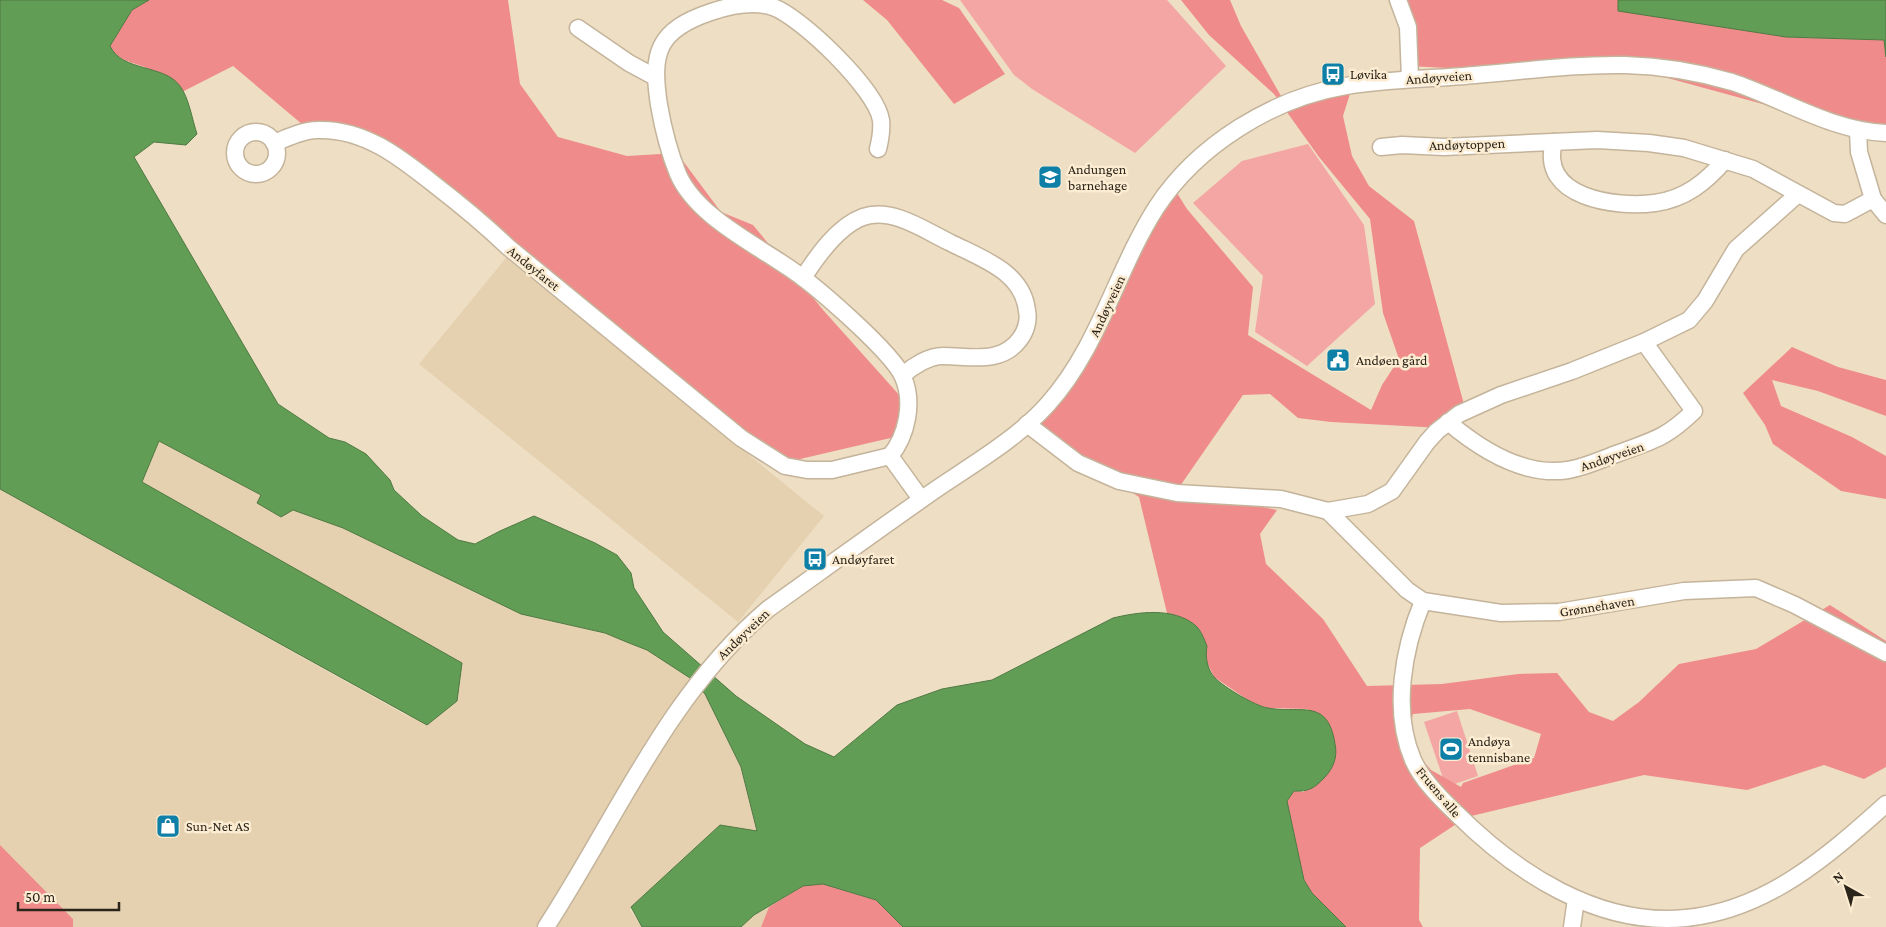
<svg xmlns="http://www.w3.org/2000/svg" width="1886" height="927" font-family="'Crimson Pro',serif">
  <style>
    .built { fill: #e5d1b0 }
    .green { fill: #f3a6a4 }
    .forest { fill: #ef8c8b; fill-rule: evenodd }
    .water { fill: #619d54; stroke: #507943 }
    .lines { fill: none; stroke-linecap: round; stroke-linejoin: round }
    .minor-casing { stroke: #c4b49b; stroke-width: 19 }
    .minor { stroke: #fff; stroke-width: 16 }
    .labels { text-anchor: middle; dominant-baseline: central; stroke-width: 5; stroke-linejoin: round; paint-order: stroke }
    .poi-label { font-size: 14px; fill: #2a241a; stroke: #fcecd1; text-anchor: start }
    .street-label { font-size: 14px; fill: #2a241a; stroke: #fcecd1 }
  </style>
  <rect width="100%" height="100%" fill="#eedec4"/>
  <!-- built -->
  <g class="built">
    <polygon points="506,258 824,516 738,622 419,364"/>
    <polygon points="159,440 261,495 280,517 292,509 343,528 521,614 605,633 629,643 647,650 690,678 705,694 741,767 758,832 720,825 631,907 630,910 642,927 73,927 73,919 0,845 0,489 411,718 140,487"/>
    <polygon points="769,907 761,927 741,927 754,915"/>
  </g>
  <!-- green -->
  <g class="green">
    <polygon points="960,0 1167,0 1226,66 1135,153 1032,89 1014,75"/>
    <polygon points="1308,144 1364,225 1375,304 1307,366 1255,332 1263,276 1193,203 1242,161"/>
    <polygon points="1457,711 1478,776 1446,787 1424,722"/>
  </g>
  <!-- forest -->
  <g class="forest">
    <path d="M149,0h359l12,84 38,53 69,19 50,-3 44,59 32,13 71,86 77,86 -2,39 -116,27 -258,-205 -171,-124 -45,-4 -76,-64 -51,26 -2,-6c-12,-6 -25,-15 -38,-20 -12,-4 -26,-7 -32,-20l22,-36z"/>
    <polygon points="863,0 942,0 959,8 1005,74 954,104 887,20"/>
    <path d="M1181,0h49l11,26 44,77 71,-28 -13,41 9,40 17,30 45,35 51,187 -23,20 -111,-6 -33,-4 -28,-24 -27,1 -65,94 99,21 -17,24 6,30 57,55 44,67 75,-2 76,-10 39,-1 32,39 24,9 26,-19 40,-38 77,-15 74,-44 56,36v126l-22,12 -40,-14 -77,25 -103,-15 -177,42 -47,31 -1,72 4,7h-77l-34,-34 -8,-13 -17,-79 7,-10 10,1 4,-83 -41,-1 -16,-6 -37,-25 -10,-21 2,-10 -5,-14 -6,-7 -28,-12 -28,-116 -113,-72 30,-29 116,-211 15,24 66,78 -5,48 123,75 11,-25 17,-26 -16,-46 -13,-94 -51,-62 -45,-63 -65,-59zM1470,709l71,25 -7,24 -71,25 -2,4 -30,-17 -25,-29 7,-27z"/>
    <polygon points="1394,0 1618,0 1618,10 1786,37 1884,40 1886,57 1886,132 1868,133 1631,68 1504,71 1409,66"/>
    <polygon points="1792,347 1838,367 1886,380 1886,416 1818,391 1772,380 1781,406 1852,437 1886,456 1886,499 1841,491 1773,444 1765,425 1743,393"/>
    <polygon points="0,845 73,919 73,927 0,927"/>
    <polygon points="823,884 876,900 903,927 761,927 769,907 803,886"/>
  </g>
  <!-- water -->
  <g class="water">
    <path d="M0,0h149l-17,10 -22,36c12,26 54,18 70,40 9,12 12,33 17,48l-11,11 -32,-3 -20,15 144,247 51,34 16,4 21,12 24,26 4,10 28,26 36,24 17,4 25,-13 34,-15 61,27 22,12 14,18 3,15 29,44 73,64 69,48 29,13 63,-52 45,-16 50,-9 121,-62c25,-6 60,-11 82,7 6,5 9,14 12,21 -2,10 0,24 8,32 9,9 40,28 53,30 32,6 60,-11 67,36 3,13 -2,25 -11,34 -9,10 -16,14 -30,13l-7,10 17,79 8,13 34,34h-443l-27,-27 -53,-16 -20,2 -49,29 -13,12h-99l-11,-20 89,-82 37,6 -16,-64 -36,-73 -15,-16 -43,-28 -18,-7 -24,-10 -84,-19 -178,-86 -50,-18 -12,7 -24,-14 4,-8 -102,-54 -17,41 320,181 -5,38 -30,24 -427,-236z"/>
    <polygon points="1618,0 1886,0 1886,57 1884,40 1786,37 1618,11"/>
  </g>
  <g class="lines">
    <!-- minor casing -->
    <g class="minor-casing">
      <g id="minor">
        <polyline points="1398,0 1408,27 1410,79"/>
        <polyline points="578,28 629,63 655,77"/>
        <circle cx="256" cy="153" r="21"/>
        <path d="M1554,142c-16,56 62,66 101,61 30,-4 51,-21 70,-43"/>
        <path d="M274,143c13,-5 29,-13 43,-13 47,-2 84,28 118,55 26,20 50,40 73,62l233,191 44,28 22,4h25l58,-14"/>
        <polyline points="1381,147 1402,145 1444,147 1597,140 1649,143 1684,148 1753,169 1834,213 1845,214 1873,199 1859,152 1858,131"/>
        <path d="M878,149c2,-8 4,-20 3,-29 -5,-31 -80,-103 -108,-113 -19,-6 -44,-1 -62,5 -54,18 -60,41 -52,93 4,23 10,47 19,69 18,42 77,70 114,96 25,17 100,82 111,107 11,25 4,59 -13,79l31,43"/>
        <polyline points="1873,199 1886,215"/>
        <path d="M803,278c14,-22 35,-52 60,-61 29,-10 61,13 86,25 31,16 74,29 78,69 2,9 -1,20 -7,28 -19,26 -50,17 -77,17 -14,0 -30,10 -40,19"/>
        <path d="M1448,422c32,27 76,55 120,48 18,-3 34,-11 51,-17 35,-13 47,-15 75,-42l-50,-69"/>
        <polyline points="1027,424 1078,463 1119,481 1177,493 1281,499 1328,511 1368,504 1392,491 1427,442 1437,431 1459,414 1501,395 1572,371 1644,342 1689,320 1705,301 1736,249 1798,194"/>
        <polyline points="1328,511 1407,590 1423,601 1501,613 1559,612 1684,591 1756,588 1795,605 1886,653"/>
        <path d="M1423,601c-20,48 -31,110 -10,159 9,20 27,38 43,53 59,59 142,114 230,105 81,-8 142,-62 200,-114"/>
        <path d="M546,927c71,-109 121,-232 222,-318 56,-40 111,-80 167,-119 38,-26 82,-51 113,-86 51,-57 68,-133 108,-196 41,-63 117,-110 190,-122 43,-7 86,-7 129,-11 50,-4 100,-11 150,-10 35,1 73,7 107,17 51,17 100,49 154,51"/>
        <polyline points="1572,927 1576,899"/>
      </g>
    </g>
    <!-- minor -->
    <use href="#minor" class="minor"/>
  </g>
  <!-- icons -->
  <defs>
    <g id="bus-square" transform="scale(1.25)"><rect x="-9" y="-9" width="18" height="18" rx="4" fill="#0e80a7" stroke="#fcecd1"/><path d="M-5-6H5V4H4V6H2V4H-2V6H-4V4H-5ZM-3.5-4V0h7V-4ZM-3.5 1.2v1.5H-2V1.2ZM2 1.2v1.5H3.5V1.2Z" fill="#fff"/></g>
    <g id="school-square" transform="scale(1.25)"><rect x="-9" y="-9" width="18" height="18" rx="4" fill="#0e80a7" stroke="#fcecd1"/><path d="M0-5L7-2L0 1L-7-2ZM-4 1L0 2.5L4 1V4Q0 6-4 4Z" fill="#fff"/></g>
    <g id="civic-square" transform="scale(1.25)"><rect x="-9" y="-9" width="18" height="18" rx="4" fill="#0e80a7" stroke="#fcecd1"/><path d="M-.6-6.5H3V-4.5H.6V-3L4-1V1h2V6H-6V1h2V-1L-.6-3ZM-1.2 2.5V6h2.4V2.5Z" fill="#fff"/></g>
    <g id="stadium-square" transform="scale(1.25)"><rect x="-9" y="-9" width="18" height="18" rx="4" fill="#0e80a7" stroke="#fcecd1"/><path d="M0-5a6.5 5 0 1 0 0 10a6.5 5 0 1 0 0-10ZM-3.5-1.8h7v3.6h-7Z" fill="#fff"/></g>
    <g id="shop-square" transform="scale(1.25)"><rect x="-9" y="-9" width="18" height="18" rx="4" fill="#0e80a7" stroke="#fcecd1"/><path d="M-5-2.5h2.3a2.7 3.5 0 0 1 5.4 0H5L5.5 6h-11ZM-1.5-2.5h3a1.5 2.3 0 0 0-3 0Z" fill="#fff"/></g>
  </defs>
  <g fill-rule="evenodd">
    <use href="#bus-square" x="1333" y="74"/>
    <use href="#school-square" x="1050" y="177"/>
    <use href="#civic-square" x="1338" y="360"/>
    <use href="#bus-square" x="815" y="559"/>
    <use href="#stadium-square" x="1451" y="749"/>
    <use href="#shop-square" x="168" y="826"/>
  </g>
  <g class="labels">
    <!-- poi labels -->
    <g class="poi-label">
      <text x="1350" y="74">Løvika</text>
      <text x="1068" y="169">Andungen<tspan x="1068" dy="16">barnehage</tspan></text>
      <text x="1356" y="360">Andøen gård</text>
      <text x="832" y="559">Andøyfaret</text>
      <text x="1468" y="741">Andøya<tspan x="1468" dy="16">tennisbane</tspan></text>
      <text x="186" y="826">Sun-Net AS</text>
    </g>
    <!-- street labels -->
    <g class="street-label">
      <text transform="translate(1439 77) rotate(-4)">Andøyveien</text>
      <text transform="translate(1467 144) rotate(-2)">Andøytoppen</text>
      <text transform="translate(534 268) rotate(39)">Andøyfaret</text>
      <text transform="translate(1107 306) rotate(-65)">Andøyveien</text>
      <text transform="translate(1612 456) rotate(-19)">Andøyveien</text>
      <text transform="translate(1597 606) rotate(-9)">Grønnehaven</text>
      <text transform="translate(743 634) rotate(-44)">Andøyveien</text>
      <text transform="translate(1439 792) rotate(50)">Fruens alle</text>
    </g>
  </g>
  <!-- north arrow -->
  <g transform="translate(1846 887) rotate(321)" stroke="#fcecd1" stroke-width="4" paint-order="stroke">
  <path d="M0-4L9 19L0 12L-9 19Z" fill="#2a241a"/>
  <text y="-8" font-size="14" font-weight="bold" text-anchor="middle" fill="#2a241a">N</text>
  </g>
  <!-- scale -->
  <path d="M18 902v8h101v-8" fill="none" stroke="#2a241a" stroke-width="2.5"/>
  <text x="25" y="902" font-size="15" fill="#2a241a" stroke="#fcecd1" stroke-width="4" paint-order="stroke">50 m</text>
</svg>
